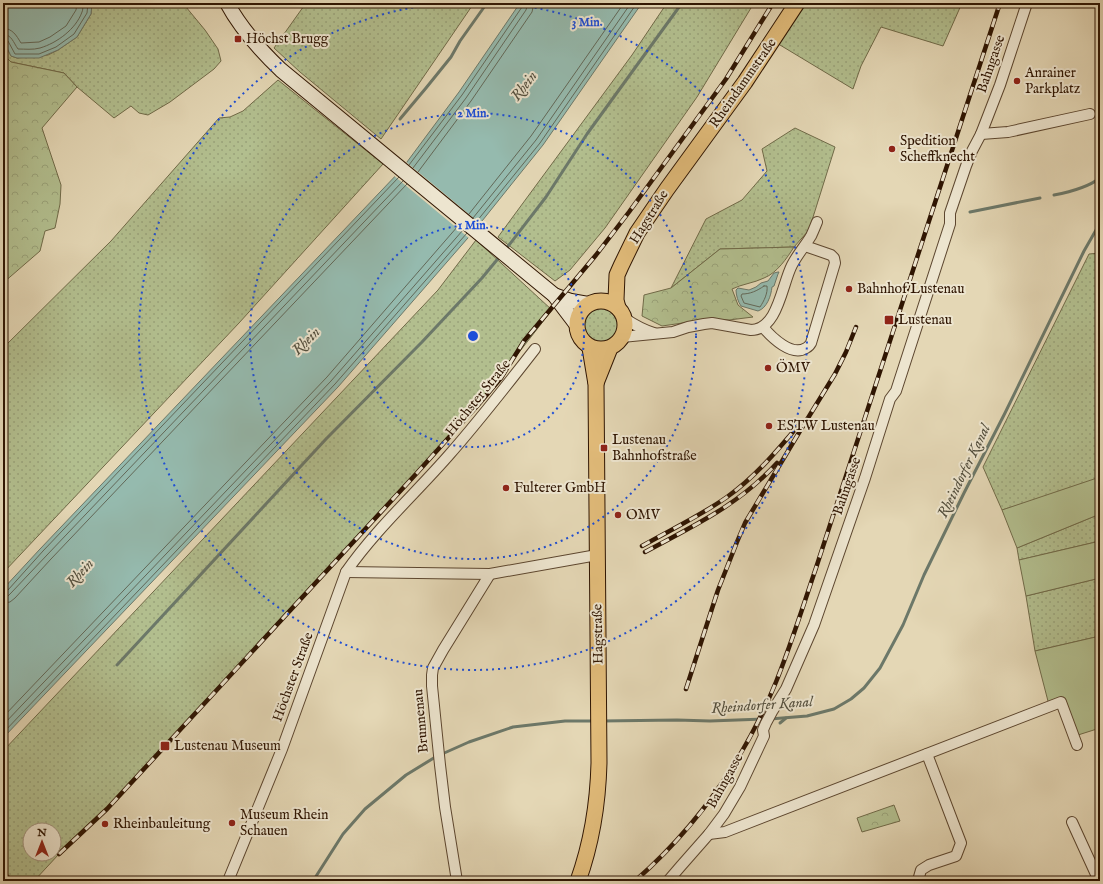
<svg xmlns="http://www.w3.org/2000/svg" width="1103" height="884" font-family="'IM FELL English',serif">
  <style>
    .grass { fill: url(#grass-dots); stroke: #706a48; fill-rule: evenodd }
    .forest { fill: url(#forest-crowns); stroke: #706a48 }
    .garden { fill: #b2be8e; stroke: #706a48 }
    .water { fill: #95baae; stroke: #6c7869 }
    .pier { fill: #e4d7b5 }
    .lines { fill: none; stroke-linecap: round; stroke-linejoin: round }
    .shore { stroke: #626858; stroke-width: 1 }
    .stream { stroke: #6c7869; stroke-width: 3 }
    .minor-casing { stroke: #5c462f; stroke-width: 12 }
    .secondary-casing { stroke: #2f1502; stroke-width: 16 }
    .primary-casing { stroke: #2f1502; stroke-width: 17 }
    .minor { stroke: #ede5cf; stroke-width: 10 }
    .secondary { stroke: #ede5cf; stroke-width: 14 }
    .primary { stroke: #e2bc7a; stroke-width: 15 }
    .rail-casing { stroke: #2f1502; stroke-width: 4.5 }
    .rail { stroke: #ede5cf; stroke-width: 3; stroke-dasharray: 9; stroke-linecap: butt }
    .ring { fill: none; stroke: #1d4ed8; stroke-width: 2; stroke-dasharray: 2 4 }
    .poi-dot { fill: #8f2418; stroke: #ede5cf; stroke-width: 1.5 }
    .labels { text-anchor: middle; dominant-baseline: central; stroke-width: 4; stroke-linejoin: round; paint-order: stroke }
    .poi-label { font-size: 14px; fill: #2f1502; stroke: #ede5cf; text-anchor: start }
    .street-label { font-size: 14px; fill: #2f1502; stroke: #ede5cf }
    .water-label { font-size: 15px; font-style: italic; fill: #534f3e; stroke: #ede5cf }
    .centre { fill: #1d4ed8; stroke: #ede5cf; stroke-width: 2 }
    .ring-label { font-size: 12px; text-anchor: middle; font-weight: bold; fill: #1d4ed8; stroke: #ede5cf; stroke-width: 4; stroke-linejoin: round; paint-order: stroke }
  </style>
  <defs>
    <pattern id="grass-dots" width="8" height="8" patternUnits="userSpaceOnUse"><rect width="8" height="8" fill="#b2be8e"/><path d="M2 2h.1M6 6h.1" fill="none" stroke="#99a279" stroke-width="1.8" stroke-linecap="round"/></pattern>
    <pattern id="forest-crowns" width="20" height="18" patternUnits="userSpaceOnUse"><rect width="20" height="18" fill="#b2be8e"/><path d="M2 6a3 3 0 1 1 6 0M12 15a3 3 0 1 1 6 0" fill="none" stroke="#99a279"/></pattern>
  </defs>
  <rect width="100%" height="100%" fill="#e4d7b5"/>
  <filter id="stains"><feTurbulence type="fractalNoise" baseFrequency=".005" numOctaves="4"/><feColorMatrix values="0 0 0 0 .2 0 0 0 0 .09 0 0 0 0 .02 0 0 0 .5 -.17"/></filter>
  <radialGradient id="worn" r=".72"><stop offset=".6" stop-color="#630" stop-opacity="0"/><stop offset="1" stop-color="#630" stop-opacity=".3"/></radialGradient>
  <!-- grass -->
  <g class="grass">
    <polygon points="92,3 187,3 186,7 205,30 218,49 221,61 214,69 170,102 148,115 139,113 131,106 114,118 77,87 64,73 11,62 3,54 3,40 11,56 17,58 48,55 58,50 77,37 91,14"/>
    <polygon points="306,3 474,3 381,139 300,72 274,48"/>
    <polygon points="667,3 754,3 697,97 605,228 570,270 555,281 498,237 632,55"/>
    <polygon points="799,3 962,3 943,46 881,27 861,66 853,89 775,42"/>
    <polygon points="278,80 383,164 239,323 3,573 3,348 111,241 219,118 230,117 243,111"/>
    <polygon points="795,128 835,147 809,230 794,247 720,249 671,288 706,219 742,200 767,171 762,149"/>
    <path d="M476,240l76,70 -74,95 -62,69 -105,113 -169,186 -83,81 -25,27h-31v-130l435,-461zM30,830h24v24h-24z"/>
    <polygon points="1100,253 1100,480 1002,510 983,467 1089,254"/>
    <circle cx="601" cy="325" r="18"/>
    <polygon points="1100,514 1100,541 1019,560 1017,548"/>
    <polygon points="1100,578 1100,636 1035,651 1026,596"/>
  </g>
  <!-- forest -->
  <g class="forest">
    <polygon points="3,54 11,62 64,73 77,87 42,128 61,185 60,204 55,228 45,231 40,251 3,283"/>
    <path d="M794,247c-7,11 -17,26 -30,31 -10,5 -22,6 -32,11l6,16 15,12 -24,3 -19,-1 -48,7 -20,-10 2,-21 27,-7 49,-39z"/>
    <polygon points="894,805 900,821 862,832 857,818"/>
  </g>
  <!-- garden -->
  <g class="garden">
    <polygon points="1100,477 1100,514 1017,548 1002,510"/>
    <polygon points="1100,541 1100,578 1026,596 1019,560"/>
    <polygon points="1100,636 1100,728 1078,735 1061,702 1049,705 1035,651"/>
  </g>
  <!-- water -->
  <g class="water">
    <polygon points="3,3 92,3 91,14 77,37 58,50 39,58 17,58 11,56 3,40"/>
    <polygon points="520,3 642,3 543,145 474,231 338,387 3,738 3,589 40,549 401,170 459,92"/>
    <path d="M778,272h1l-1,2 -4,12 -2,1c-1,9 -5,21 -14,24l-17,-5c-3,-4 -5,-11 -5,-16l2,-2 11,2 7,-3 5,-4 7,-2 6,-8z"/>
  </g>
  <!-- pier -->
  <polygon class="pier" points="405,161 482,225 470,239 393,175"/>
  <g class="lines">
    <!-- shore -->
    <g class="shore">
      <path d="M3,28c10,1 13,7 18,15l18,-1 11,-5 16,-11 10,-16 1,-7"/>
      <path d="M3,34c9,1 10,8 15,15 7,0 15,1 22,-1 17,-5 36,-19 42,-36 1,-2 1,-6 1,-9"/>
      <polyline points="3,39 8,41 15,54 39,54 56,47 74,34 87,13 88,3"/>
      <polyline points="409,165 462,95 522,7 523,3"/>
      <polyline points="413,168 466,98 526,10 528,3"/>
      <polyline points="418,172 471,101 532,12 534,3"/>
      <polyline points="469,214 531,136 624,3"/>
      <polyline points="473,218 536,140 631,3"/>
      <polyline points="477,221 540,143 637,3"/>
      <path d="M764,286h3c1,7 -3,15 -7,21l-16,-4 -3,-7 1,-2c8,0 15,-3 22,-8z"/>
      <polyline points="3,592 8,590 43,551 399,177"/>
      <polyline points="3,597 8,596 11,593 47,555 403,181"/>
      <polyline points="3,603 10,602 15,598 51,559 407,184"/>
      <polyline points="3,717 327,377 458,226"/>
      <polyline points="3,725 331,381 463,230"/>
      <polyline points="3,733 335,384 467,233"/>
    </g>
    <!-- stream -->
    <g class="stream">
      <polyline points="400,119 426,88 451,57 460,41 487,3"/>
      <path d="M1054,195c16,-3 33,-7 46,-17"/>
      <polyline points="970,212 1040,198"/>
      <polyline points="506,249 546,197 587,134 682,3"/>
      <polyline points="117,665 326,439 422,342 482,278 501,255"/>
      <polyline points="770,719 807,716 834,709 851,699 864,688 880,668 903,625 924,575 964,493 1005,413 1084,251 1100,223"/>
      <polyline points="602,721 677,720 710,721 765,719"/>
      <polyline points="780,723 786,718"/>
      <polyline points="442,754 469,742 513,727 565,721 595,721"/>
      <polyline points="313,881 343,834 365,809 406,775 437,756"/>
    </g>
    <!-- minor casing -->
    <g class="minor-casing">
      <g id="minor">
        <polyline points="981,134 1008,132 1090,114"/>
        <path d="M624,318c9,6 19,12 30,15"/>
        <path d="M763,327c9,11 29,30 43,21 2,-1 4,-3 5,-5l24,-80 -1,-5 -3,-3 -26,-9"/>
        <path d="M622,337l51,-5 15,-5 16,-3 8,-1 39,7c27,0 31,-46 41,-65 5,-10 13,-19 19,-29 2,-4 4,-9 6,-14"/>
        <polyline points="346,572 490,574 597,555"/>
        <polyline points="1072,822 1099,881"/>
        <polyline points="709,834 725,832 1061,702 1077,745"/>
        <path d="M228,881l54,-132 64,-177c30,-43 69,-78 103,-117 30,-34 58,-70 86,-106"/>
        <polyline points="457,881 445,807 440,765 432,686 432,675 433,668 443,650 490,574"/>
        <polyline points="668,881 680,867 709,834 724,814 740,787 764,736 763,730 766,723 773,710 786,689 814,625 865,478 890,399 896,391 950,224 950,213 966,166 972,151 981,134 1000,85 1027,3"/>
        <polyline points="920,881 919,877 921,870 929,865 956,856 961,843 927,754"/>
      </g>
    </g>
    <!-- secondary casing -->
    <g class="secondary-casing">
      <g id="secondary">
        <path d="M227,3c14,26 33,47 54,67l273,225 22,29"/>
        <polyline points="554,295 571,301 588,304"/>
      </g>
    </g>
    <!-- primary casing -->
    <g class="primary-casing">
      <g id="primary">
        <circle cx="601" cy="325" r="24"/>
        <polyline points="618,308 616,300 617,275 621,266 637,233 667,189 745,82 797,3"/>
        <polyline points="596,383 610,348"/>
        <path d="M578,881c14,-39 20,-78 21,-118l-3,-379 -6,-36"/>
      </g>
    </g>
    <!-- minor -->
    <use href="#minor" class="minor"/>
    <!-- secondary -->
    <use href="#secondary" class="secondary"/>
    <!-- primary -->
    <use href="#primary" class="primary"/>
    <!-- rail casing -->
    <g class="rail-casing">
      <g id="rail">
        <path d="M642,546c28,-16 58,-30 85,-49 27,-19 49,-45 71,-71"/>
        <path d="M645,552c48,-26 94,-47 132,-89"/>
        <polyline points="686,689 718,590 737,542 745,523 800,431 835,374 846,352 856,327"/>
        <polyline points="59,854 107,809 416,474 478,405 501,378 524,341 596,255 629,212 726,79 773,3"/>
        <polyline points="3,873 12,881"/>
        <path d="M635,881c64,-56 109,-121 141,-199 15,-37 27,-76 40,-114l184,-565"/>
      </g>
    </g>
    <!-- rail -->
    <use href="#rail" class="rail"/>
  </g>
  <!-- distance rings -->
  <g class="ring">
    <circle cx="473" cy="336" r="111"/>
    <circle cx="473" cy="336" r="223"/>
    <path d="M499 3A334 334 0 1 1 447 3"/>
  </g>
  <!-- markers -->
  <g class="poi-dot">
    <rect x="234" y="35" width="8" height="8" rx="2"/>
    <circle cx="1017" cy="81" r="4"/>
    <circle cx="892" cy="149" r="4"/>
    <circle cx="849" cy="289" r="4"/>
    <rect x="884" y="315" width="10" height="10" rx="2"/>
    <circle cx="768" cy="368" r="4"/>
    <circle cx="769" cy="426" r="4"/>
    <rect x="600" y="444" width="8" height="8" rx="2"/>
    <circle cx="506" cy="488" r="4"/>
    <circle cx="618" cy="515" r="4"/>
    <rect x="160" y="741" width="10" height="10" rx="2"/>
    <circle cx="232" cy="823" r="4"/>
    <circle cx="105" cy="824" r="4"/>
  </g>
  <g class="labels">
    <!-- poi labels -->
    <g class="poi-label">
      <text x="246" y="39">Höchst Brugg</text>
      <text x="1025" y="73">Anrainer<tspan x="1025" dy="16">Parkplatz</tspan></text>
      <text x="900" y="141">Spedition<tspan x="900" dy="16">Scheffknecht</tspan></text>
      <text x="857" y="289">Bahnhof Lustenau</text>
      <text x="898" y="320">Lustenau</text>
      <text x="776" y="368">ÖMV</text>
      <text x="777" y="426">ESTW Lustenau</text>
      <text x="612" y="440">Lustenau<tspan x="612" dy="16">Bahnhofstraße</tspan></text>
      <text x="514" y="488">Fulterer GmbH</text>
      <text x="626" y="515">OMV</text>
      <text x="174" y="746">Lustenau Museum</text>
      <text x="240" y="815">Museum Rhein<tspan x="240" dy="16">Schauen</tspan></text>
      <text x="113" y="824">Rheinbauleitung</text>
    </g>
    <!-- street labels -->
    <g class="street-label">
      <text transform="translate(991 64) rotate(-71)">Bahngasse</text>
      <text transform="translate(743 83) rotate(-55)">Rheindammstraße</text>
      <text transform="translate(649 217) rotate(-58)">Hagstraße</text>
      <text transform="translate(478 398) rotate(-51)">Höchster Straße</text>
      <text transform="translate(847 486) rotate(-71)">Bahngasse</text>
      <text transform="translate(598 634) rotate(-91)">Hagstraße</text>
      <text transform="translate(293 677) rotate(-70)">Höchster Straße</text>
      <text transform="translate(421 721) rotate(-95)">Brunnenau</text>
      <text transform="translate(725 781) rotate(-61)">Bahngasse</text>
    </g>
    <!-- water labels -->
    <g class="water-label">
      <text transform="translate(524 86) rotate(-53)">Rhein</text>
      <text transform="translate(306 341) rotate(-45)">Rhein</text>
      <text transform="translate(964 471) rotate(-64)">Rheindorfer Kanal</text>
      <text transform="translate(80 573) rotate(-48)">Rhein</text>
      <text transform="translate(762 705) rotate(-4)">Rheindorfer Kanal</text>
    </g>
  </g>
  <circle cx="473" cy="336" r="6" class="centre"/>
  <g class="ring-label">
    <text x="587" y="26">3 Min.</text>
    <text x="473" y="117">2 Min.</text>
    <text x="473" y="229">1 Min.</text>
  </g>
  <!-- margin -->
  <rect width="1103" height="884" fill="none" stroke="#e4d7b5" stroke-width="16"/>
  <rect x="4" y="4" width="1095" height="876" fill="none" stroke="#2f1502" stroke-width="2"/>
  <rect x="8" y="8" width="1087" height="868" fill="none" stroke="#2f1502"/>
  <!-- north arrow -->
  <g transform="translate(42 842)"><circle r="19" fill="#ede5cf" stroke="#a1927d"/>
  <path d="M0-3L7 15L0 10L-7 15Z" fill="#8f2418"/>
  <text y="-6" font-size="11" font-weight="bold" text-anchor="middle" fill="#2f1502">N</text>
  </g>
  <rect width="100%" height="100%" filter="url(#stains)"/>
  <rect width="100%" height="100%" fill="url(#worn)"/>
</svg>
